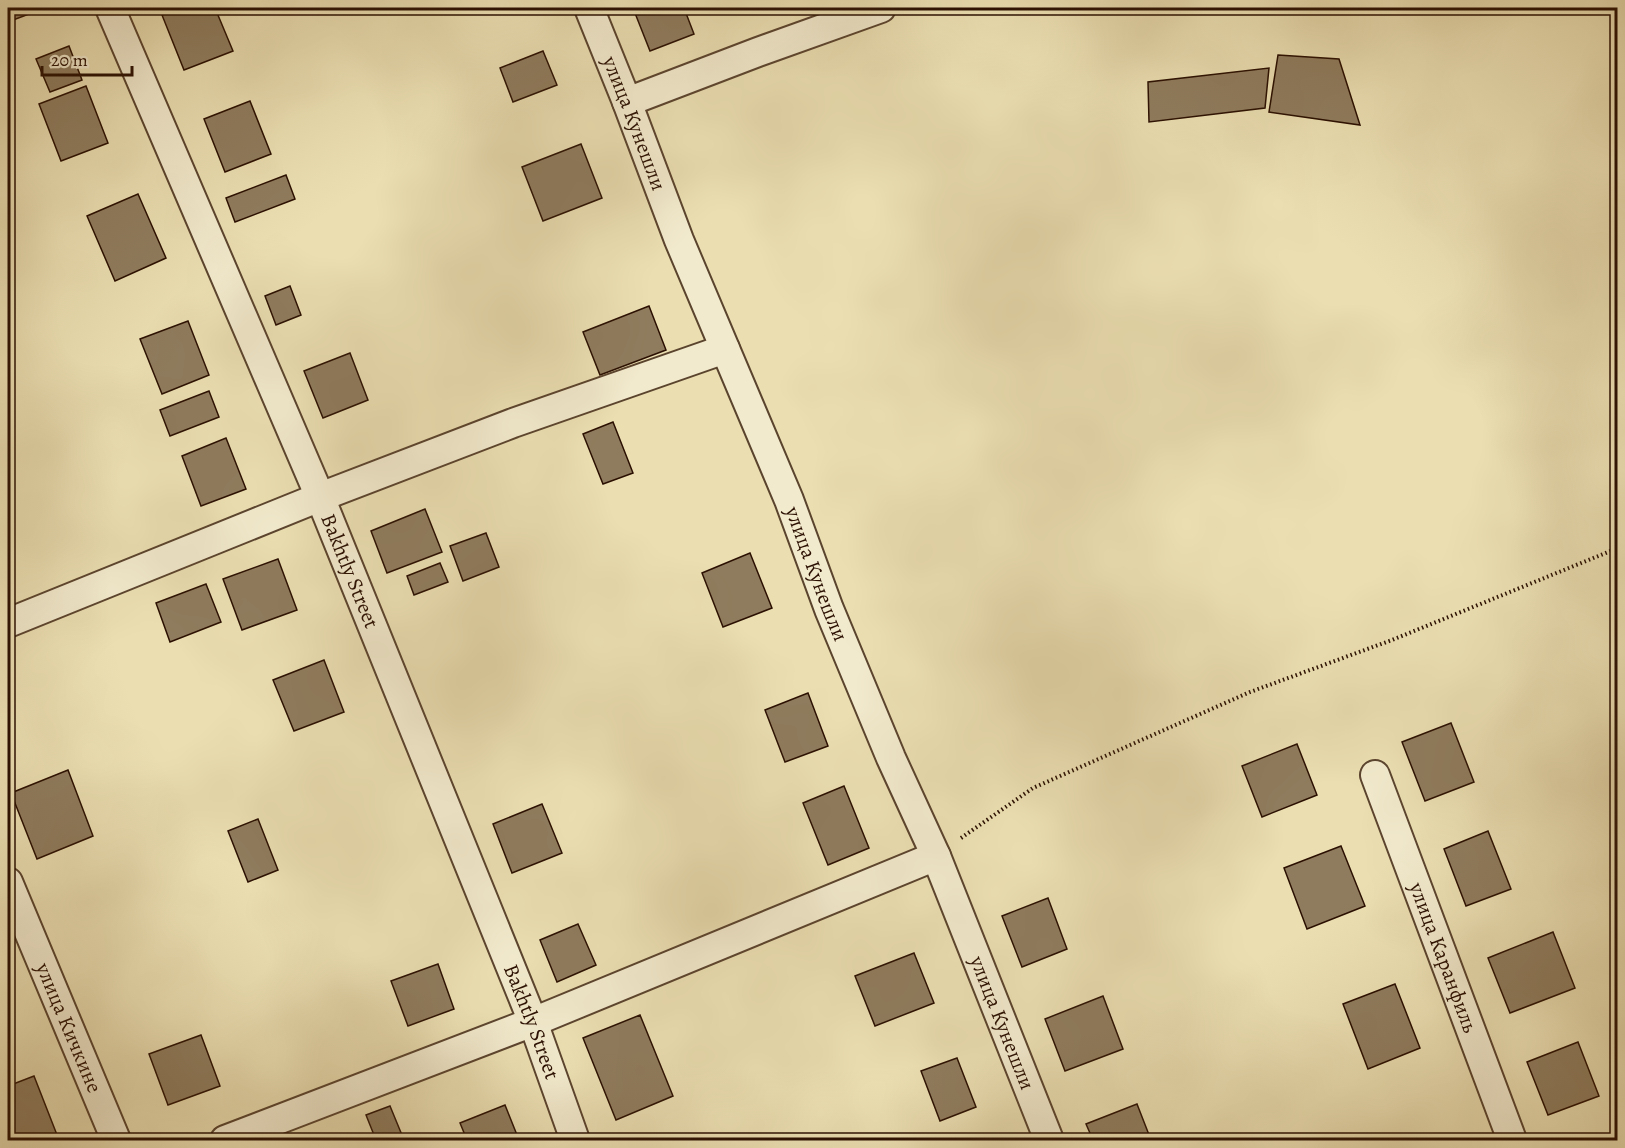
<svg xmlns="http://www.w3.org/2000/svg" width="1625" height="1148" font-family="Alegreya,serif">
  <style>
    .building { fill: #8f7c5e; stroke: #2b1002; stroke-width: 1.5 }
    .lines { fill: none; stroke-linecap: round; stroke-linejoin: round }
    .minor-casing { stroke: #5b442e; stroke-width: 32 }
    .path { stroke: #2b1002; stroke-width: 4; stroke-dasharray: 1.5 3; stroke-linecap: butt }
    .minor { stroke: #f2eacd; stroke-width: 28 }
    .labels { text-anchor: middle; dominant-baseline: central; stroke-width: 4.5; stroke-linejoin: round; paint-order: stroke }
    .street-label { font-size: 21px; fill: #2b1002; stroke: #f2eacd }
  </style>
  <rect width="100%" height="100%" fill="#ebdfb2"/>
  <filter id="stains"><feTurbulence type="fractalNoise" baseFrequency=".00333" numOctaves="4"/><feColorMatrix values="0 0 0 0 .2 0 0 0 0 .09 0 0 0 0 .02 0 0 0 .5 -.17"/></filter>
  <radialGradient id="worn" r=".72"><stop offset=".6" stop-color="#630" stop-opacity="0"/><stop offset="1" stop-color="#630" stop-opacity=".3"/></radialGradient>
  <!-- building -->
  <g class="building">
    <polygon points="8,8 45,8 8,22"/>
    <polygon points="182,8 215,8 233,51 184,70 162,15"/>
    <polygon points="633,8 684,8 694,34 650,51"/>
    <polygon points="69,46 82,80 50,92 36,59"/>
    <polygon points="543,51 557,85 513,102 500,68"/>
    <polygon points="1278,55 1339,59 1360,125 1269,112"/>
    <polygon points="1269,68 1265,108 1149,122 1148,82"/>
    <polygon points="86,86 108,143 61,161 39,104"/>
    <polygon points="250,101 271,154 225,172 204,119"/>
    <polygon points="581,144 602,198 543,221 522,167"/>
    <polygon points="286,175 295,199 235,222 226,198"/>
    <polygon points="138,194 166,258 115,281 87,216"/>
    <polygon points="290,286 301,315 276,325 265,296"/>
    <polygon points="649,306 666,350 600,375 583,332"/>
    <polygon points="188,321 209,375 162,394 140,339"/>
    <polygon points="350,353 368,400 323,418 304,371"/>
    <polygon points="209,391 219,417 170,436 160,410"/>
    <polygon points="613,422 633,473 603,484 583,434"/>
    <polygon points="226,438 246,489 201,506 182,456"/>
    <polygon points="425,509 442,552 387,573 371,531"/>
    <polygon points="486,533 499,567 463,581 450,546"/>
    <polygon points="750,553 772,608 723,627 702,573"/>
    <polygon points="278,559 297,610 242,630 223,579"/>
    <polygon points="440,563 448,582 414,595 407,576"/>
    <polygon points="206,584 221,622 170,642 156,603"/>
    <polygon points="324,660 344,712 294,731 273,680"/>
    <polygon points="808,693 828,746 785,762 765,710"/>
    <polygon points="1451,723 1474,782 1425,801 1402,742"/>
    <polygon points="1297,744 1317,795 1262,817 1242,766"/>
    <polygon points="68,770 93,836 37,859 11,793"/>
    <polygon points="844,786 869,848 828,865 803,803"/>
    <polygon points="542,804 562,853 512,873 493,824"/>
    <polygon points="258,819 278,870 248,882 228,831"/>
    <polygon points="1488,831 1511,889 1466,906 1444,849"/>
    <polygon points="1341,846 1365,906 1307,929 1284,868"/>
    <polygon points="1048,898 1067,949 1022,967 1002,916"/>
    <polygon points="578,924 596,965 557,982 540,940"/>
    <polygon points="1553,932 1575,988 1510,1013 1488,958"/>
    <polygon points="914,953 934,1003 875,1026 855,976"/>
    <polygon points="438,964 454,1009 408,1026 391,981"/>
    <polygon points="1395,984 1420,1048 1368,1069 1343,1004"/>
    <polygon points="1103,996 1123,1049 1065,1071 1045,1019"/>
    <polygon points="640,1015 673,1096 616,1120 583,1038"/>
    <polygon points="201,1035 220,1086 168,1105 149,1054"/>
    <polygon points="1578,1042 1599,1096 1548,1115 1527,1062"/>
    <polygon points="957,1058 976,1107 940,1121 921,1071"/>
    <polygon points="34,1076 59,1140 13,1140 8,1126 8,1086"/>
    <polygon points="1137,1104 1151,1140 1093,1140 1086,1124"/>
    <polygon points="505,1105 519,1140 467,1140 460,1123"/>
    <polygon points="390,1106 404,1140 376,1140 366,1115"/>
  </g>
  <g class="lines">
    <!-- minor casing -->
    <g class="minor-casing">
      <g id="minor">
        <path id="s1" d="M110,8l210,489 213,525 42,118"/>
        <path id="s2" d="M589,8l38,94 52,138 110,260 40,109 62,149 45,98 113,284"/>
        <polyline points="627,102 758,52 881,8"/>
        <polyline points="8,623 320,497 513,423 725,349"/>
        <path id="s3" d="M1375,775l137,365"/>
        <path id="s4" d="M8,882l108,258"/>
        <polyline points="225,1140 533,1022 936,856"/>
      </g>
    </g>
    <!-- path -->
    <polyline class="path" points="961,838 1033,788 1250,692 1392,640 1618,548"/>
    <!-- minor -->
    <use href="#minor" class="minor"/>
  </g>
  <g class="labels">
    <!-- street labels -->
    <g class="street-label">
      <text stroke="none"><textPath href="#s2" startOffset="124">улица Кунешли</textPath></text>
      <text stroke="none"><textPath href="#s1" startOffset="612">Bakhtly Street</textPath></text>
      <text stroke="none"><textPath href="#s2" startOffset="610">улица Кунешли</textPath></text>
      <text stroke="none"><textPath href="#s3" startOffset="195">улица Каранфиль</textPath></text>
      <text stroke="none"><textPath href="#s1" startOffset="1098">Bakhtly Street</textPath></text>
      <text stroke="none"><textPath href="#s2" startOffset="1096">улица Кунешли</textPath></text>
      <text stroke="none"><textPath href="#s4" startOffset="158">улица Кичкине</textPath></text>
    </g>
  </g>
  <!-- margin -->
  <rect width="1625" height="1148" fill="none" stroke="#ebdfb2" stroke-width="30"/>
  <rect x="9" y="9" width="1607" height="1130" fill="none" stroke="#2b1002" stroke-width="3"/>
  <rect x="15" y="15" width="1595" height="1118" fill="none" stroke="#2b1002" stroke-width="1.5"/>
  <!-- scale -->
  <path d="M42 66v9h90v-9" fill="none" stroke="#2b1002" stroke-width="3"/>
  <text x="51" y="66" font-size="18" fill="#2b1002" stroke="#f2eacd" stroke-width="4.5" paint-order="stroke">20 m</text>
  <rect width="100%" height="100%" filter="url(#stains)"/>
  <rect width="100%" height="100%" fill="url(#worn)"/>
</svg>
